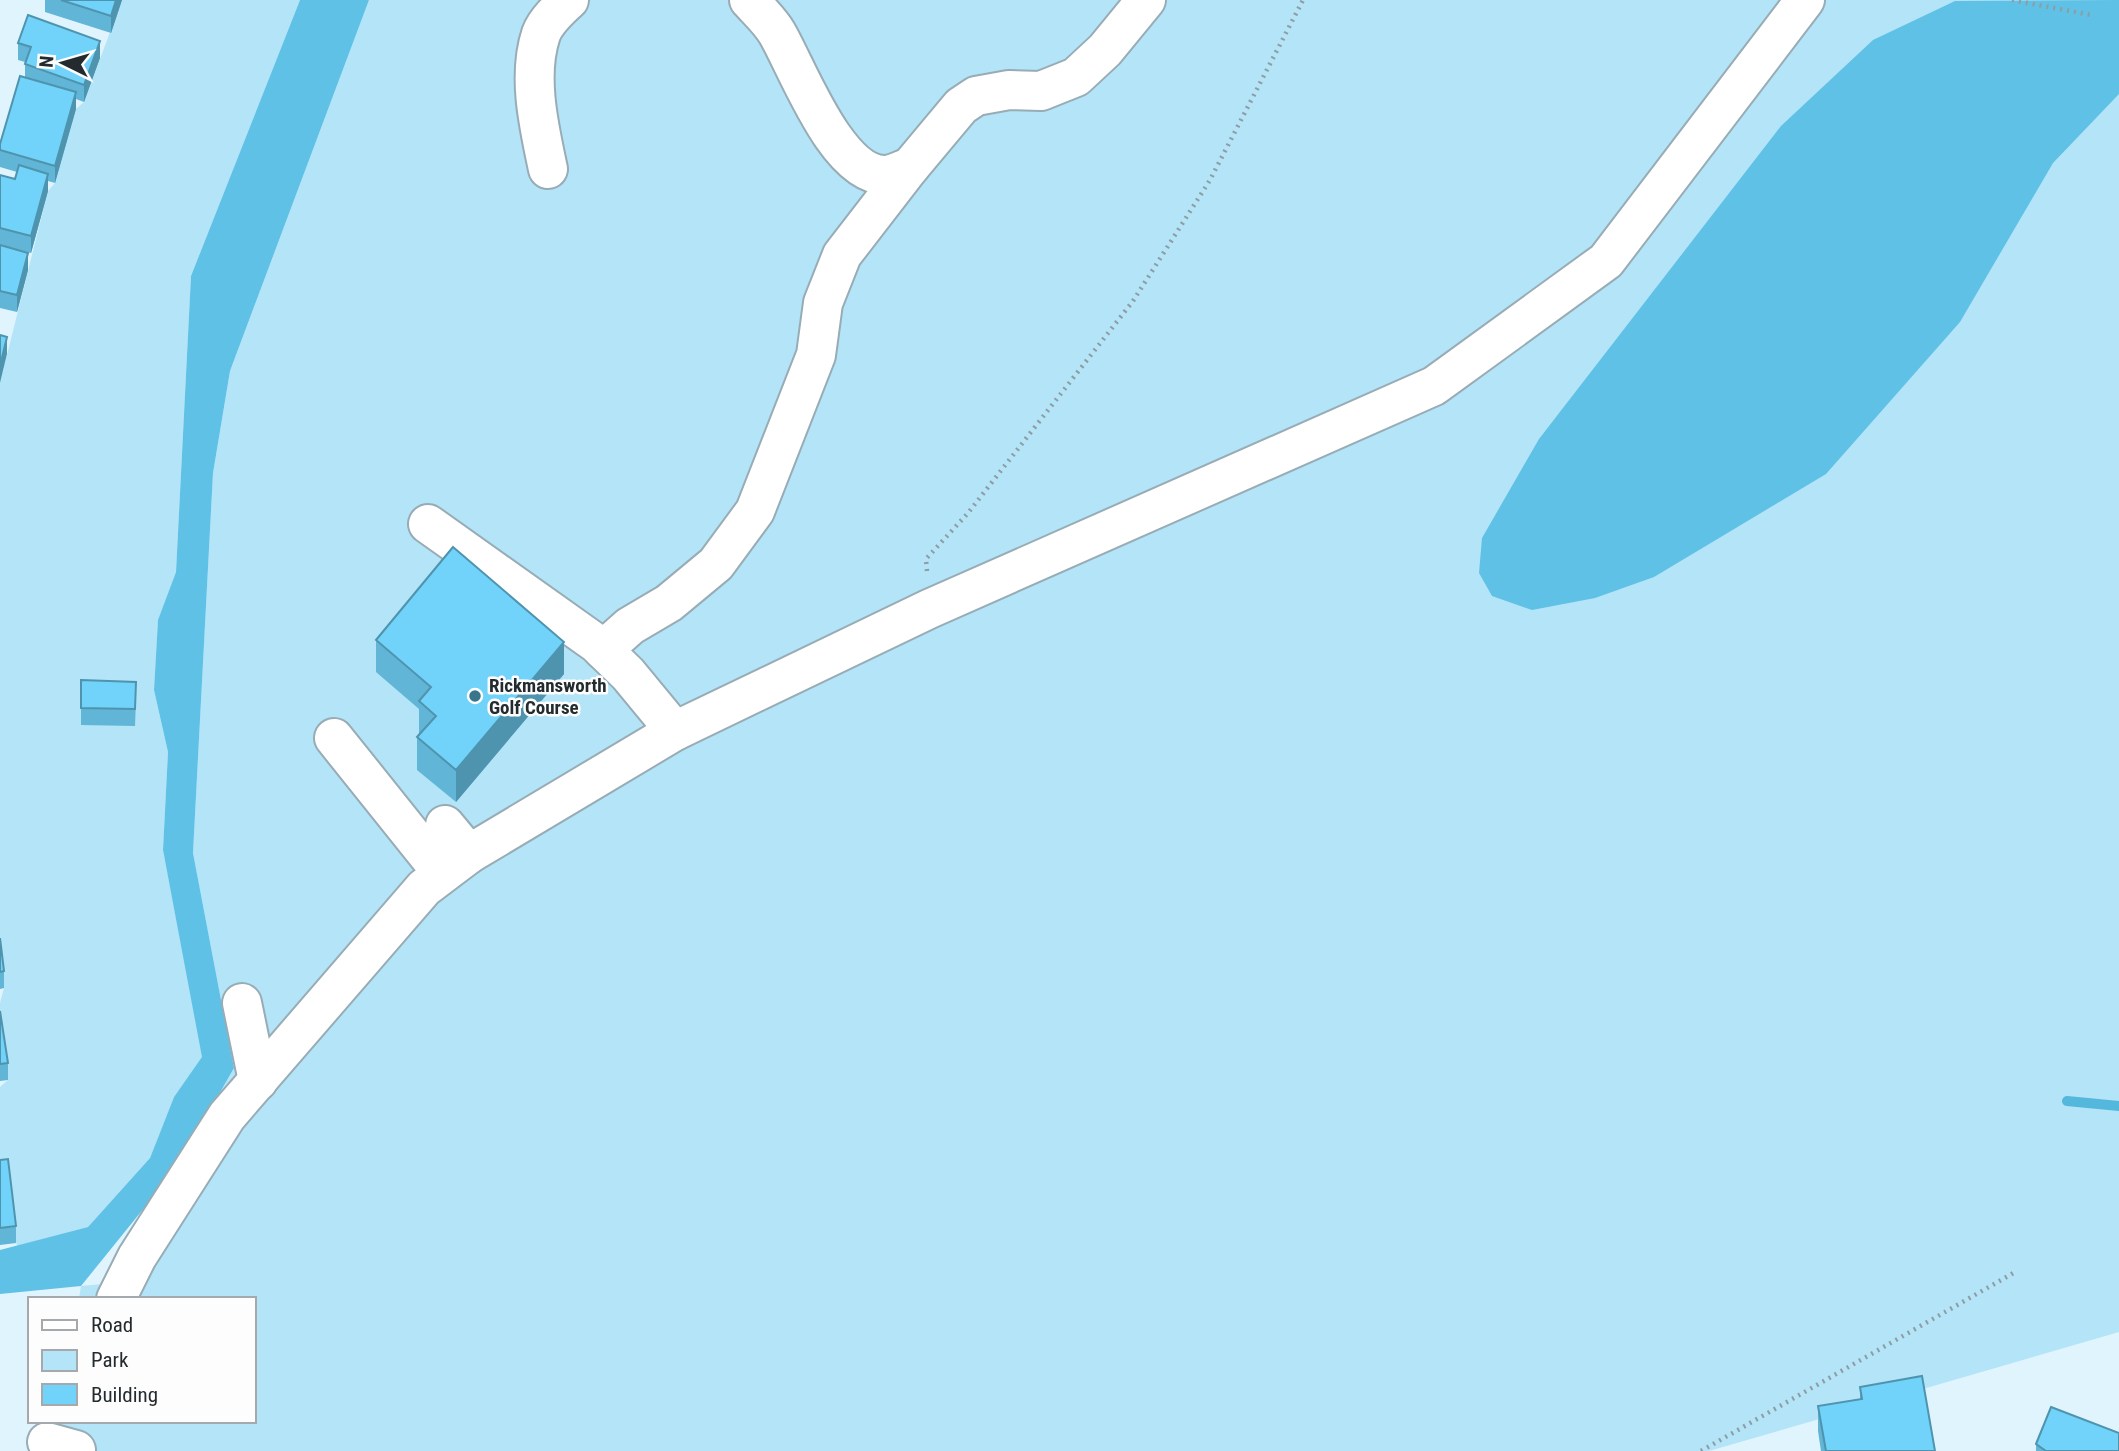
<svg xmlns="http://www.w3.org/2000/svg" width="2119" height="1451" font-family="'Roboto Condensed',sans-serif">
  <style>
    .green { fill: #b3e4f8 }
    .forest { fill: #5fc1e6 }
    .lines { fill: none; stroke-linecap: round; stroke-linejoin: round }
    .stream { stroke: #54b7dc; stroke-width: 10 }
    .minor-casing { stroke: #98acb5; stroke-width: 42 }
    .path { stroke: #8e9da4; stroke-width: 4.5; stroke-dasharray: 2 5; stroke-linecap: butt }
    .minor { stroke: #fff; stroke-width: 38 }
    .wall { fill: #61b5d6 }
    .shaded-wall { fill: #4f94ae }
    .building { fill: #71d3f9; stroke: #4f94ae; stroke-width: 2 }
    .poi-dot { fill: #39758c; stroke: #fdfdfd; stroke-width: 2.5 }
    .labels { text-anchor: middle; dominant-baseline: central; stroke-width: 5; stroke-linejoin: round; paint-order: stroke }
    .poi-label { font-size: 19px; font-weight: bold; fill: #232b2f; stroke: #fdfdfd; text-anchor: start }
  </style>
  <rect width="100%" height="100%" fill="#dff4fd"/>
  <!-- green -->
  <g class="green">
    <polygon points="122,0 300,0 191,276 176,572 158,621 154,690 168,752 163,850 203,1057 174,1097 150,1158 88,1227 17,1246 0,1171 0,1087 8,1080 0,1028 0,1003 4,988 0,955 0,383 48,191 55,183 76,109 84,102"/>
    <polygon points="369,0 2119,0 2119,1332 1709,1451 59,1451 63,1421 254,1421 254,1299 79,1299 81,1286 103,1284 171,1179 234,1068 193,853 213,473 230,371"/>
  </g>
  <!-- forest -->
  <g class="forest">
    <polygon points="300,0 369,0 230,371 213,473 193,853 234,1068 178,1166 81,1286 0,1294 0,1250 88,1227 150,1158 174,1097 202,1057 163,850 168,752 154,690 158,620 176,572 191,276"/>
    <polygon points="2119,0 2119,94 2053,163 1960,322 1826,474 1654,577 1595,598 1532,610 1492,596 1479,573 1482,538 1539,439 1781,126 1873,40 1955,1"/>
  </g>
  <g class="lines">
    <!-- stream -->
    <polyline class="stream" points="2067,1101 2119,1106"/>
    <!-- minor casing -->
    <g class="minor-casing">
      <g id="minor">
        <path d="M749,0c10,11 21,21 28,33 21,36 59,141 107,142 9,0 17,-5 26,-8"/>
        <path d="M548,169c-9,-42 -21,-93 -7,-135 5,-13 18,-25 28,-34"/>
        <polyline points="428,524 597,644 628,674 675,731"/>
        <polyline points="603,650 630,626 669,603 716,564 755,511 816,355 823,303 842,255 910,167 961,106 976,96 1009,90 1041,91 1076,77 1105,50 1146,0"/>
        <polyline points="334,738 442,873"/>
        <polyline points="445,825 469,854"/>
        <polyline points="242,1003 258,1081"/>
        <polyline points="116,1299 137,1257 227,1116 424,888 469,854 675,731 929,609 1434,386 1606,261 1805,0"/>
        <polyline points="47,1442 76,1450"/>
      </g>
    </g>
    <!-- path -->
    <g class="path">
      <polyline points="2012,0 2091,15"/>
      <polyline points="927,571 926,559 968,513 1133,301 1210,180 1303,0"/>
      <polyline points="1701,1451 2017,1271"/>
    </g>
    <!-- minor -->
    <use href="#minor" class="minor"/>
  </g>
  <!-- wall -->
  <g class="wall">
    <polygon points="45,0 122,0 111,33 45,12"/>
    <polygon points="18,43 100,58 84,102 76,99 76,109 55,183 48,181 48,191 31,253 0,245 0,175 15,179 17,172 0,167 0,144 25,77 25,62 18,60"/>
    <polygon points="0,245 28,270 17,312 0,308"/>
    <polygon points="376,640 564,674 456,802 417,770 417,737 420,735 419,734 419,709 376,672"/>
    <polygon points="81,680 136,699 135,726 81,725"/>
    <polygon points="0,938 4,971 4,988 0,989"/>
    <polygon points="0,1011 8,1063 8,1080 0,1081"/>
    <polygon points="0,1160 16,1226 16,1243 0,1245"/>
    <polygon points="1860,1387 1935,1451 1821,1451 1818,1431 1818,1406 1860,1399"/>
    <polygon points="2036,1444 2119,1451 2036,1451"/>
  </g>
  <!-- shaded-wall -->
  <g class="shaded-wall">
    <polygon points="116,0 122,0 111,33 111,16"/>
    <polygon points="100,41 100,58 84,102 84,85"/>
    <polygon points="76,92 76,109 55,183 55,166"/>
    <polygon points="48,174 48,191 31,253 31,236"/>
    <polygon points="28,253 28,270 17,312 17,295"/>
    <polygon points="7,337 7,354 0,383 0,366"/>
    <polygon points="564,642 564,674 456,802 456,770"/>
  </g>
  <!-- building -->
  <g class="building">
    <polygon points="61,0 116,0 111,16"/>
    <polygon points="28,15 100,41 84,85 25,64 31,47 18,43"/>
    <polygon points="20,76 76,92 55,166 0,150 0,144"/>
    <polygon points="19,165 48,174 31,236 0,228 0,175 15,179"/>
    <polygon points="0,245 28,253 17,295 0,291"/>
    <polygon points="0,335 7,337 0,366"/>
    <polygon points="453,547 564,642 456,770 417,737 436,716 419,701 431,687 376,640"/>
    <polygon points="81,680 136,682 135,709 81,708"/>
    <polygon points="0,938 4,971 0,972"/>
    <polygon points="0,1011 8,1063 0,1064"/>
    <polygon points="8,1159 16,1226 0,1228 0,1160"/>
    <polygon points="1922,1376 1935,1451 1826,1451 1818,1406 1862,1399 1860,1387"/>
    <polygon points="2051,1407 2119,1433 2119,1451 2046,1451 2036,1444"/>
  </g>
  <!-- markers -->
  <circle class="poi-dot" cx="475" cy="696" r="7"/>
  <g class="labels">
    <!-- poi labels -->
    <g class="poi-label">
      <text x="489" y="685">Rickmansworth<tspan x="489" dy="22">Golf Course</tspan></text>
    </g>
  </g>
  <!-- legend -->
  <rect x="28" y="1297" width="228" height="126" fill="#fdfdfd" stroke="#a6a9ab" stroke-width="2"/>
  <rect x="42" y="1320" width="35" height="10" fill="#ffffff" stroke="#a6a9ab" stroke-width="2"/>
  <text x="91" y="1332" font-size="21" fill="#232b2f">Road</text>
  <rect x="42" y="1350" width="35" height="21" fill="#b3e4f8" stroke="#a6a9ab" stroke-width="2"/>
  <text x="91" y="1367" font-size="21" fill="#232b2f">Park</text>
  <rect x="42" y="1384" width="35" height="21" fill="#71d3f9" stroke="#a6a9ab" stroke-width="2"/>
  <text x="91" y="1402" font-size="21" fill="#232b2f">Building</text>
  <!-- north arrow -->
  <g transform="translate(63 63) rotate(275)" stroke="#fdfdfd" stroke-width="5" paint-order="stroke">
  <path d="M0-5L12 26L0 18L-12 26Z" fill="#232b2f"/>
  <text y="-10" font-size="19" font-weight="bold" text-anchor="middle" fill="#232b2f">N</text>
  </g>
</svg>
